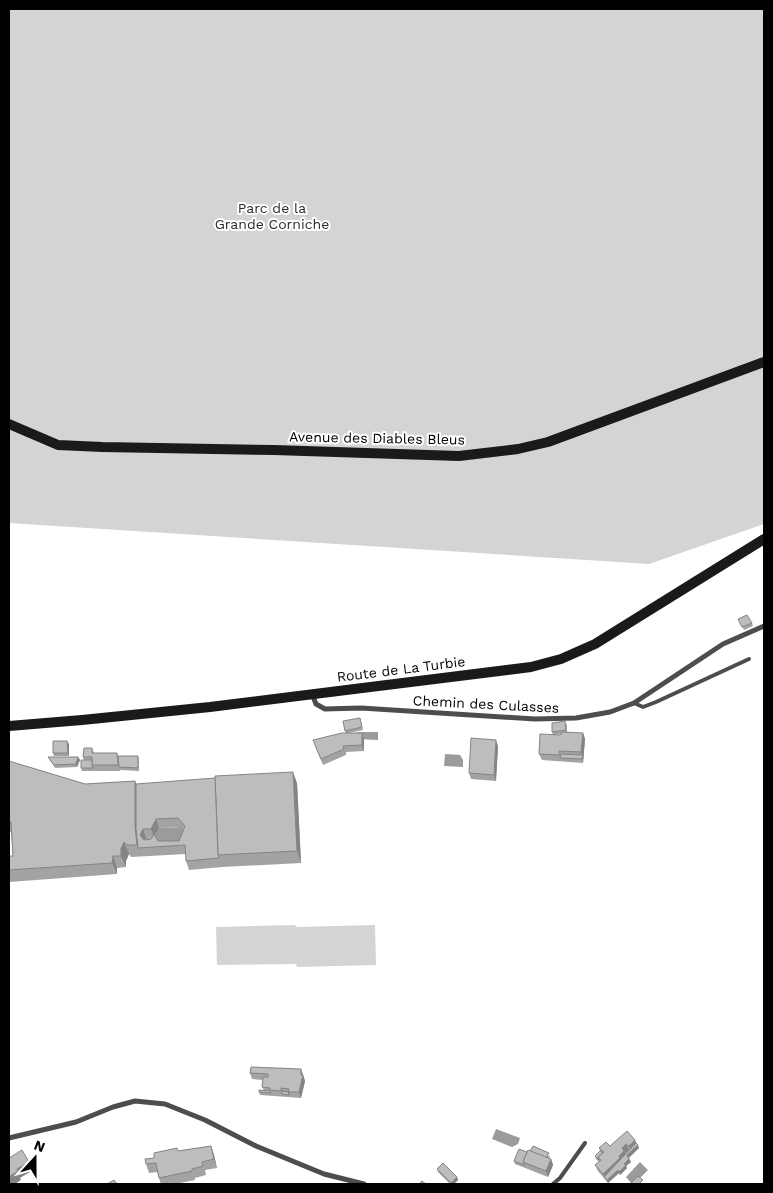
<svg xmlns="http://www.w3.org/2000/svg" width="773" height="1193" font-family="'Work Sans',sans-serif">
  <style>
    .green { fill: #d4d4d4 }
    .water { fill: #9b9b9b }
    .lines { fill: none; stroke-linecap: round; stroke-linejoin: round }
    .service { stroke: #4d4d4d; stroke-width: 4 }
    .minor { stroke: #4d4d4d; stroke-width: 5 }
    .secondary { stroke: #1a1a1a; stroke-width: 10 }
    .wall { fill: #a3a3a3; fill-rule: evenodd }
    .shaded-wall { fill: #848484 }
    .building { fill: #bdbdbd; stroke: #848484; fill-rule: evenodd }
    .labels { text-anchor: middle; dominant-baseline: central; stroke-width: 4; stroke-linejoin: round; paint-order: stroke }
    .park-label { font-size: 14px; fill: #2b2b2b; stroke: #fff }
    .street-label { font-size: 14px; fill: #000; stroke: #fff }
  </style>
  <rect width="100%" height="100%" fill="#fff"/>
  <!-- green -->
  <g class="green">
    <polygon points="9,9 764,9 764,524 649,564 9,523"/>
    <polygon points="295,925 296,927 375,925 376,965 297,967 296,964 217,965 216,927"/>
  </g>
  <!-- water -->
  <g class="water">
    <polygon points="357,732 378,732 378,740 357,739"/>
    <polygon points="445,754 460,755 463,760 463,767 444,766"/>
    <polygon points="182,827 189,835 182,850 143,844 146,838 154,837 159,828"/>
    <polygon points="496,1129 520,1138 518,1144 512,1147 492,1139"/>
    <polygon points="640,1162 648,1170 634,1184 632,1184 626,1177"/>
  </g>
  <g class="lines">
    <!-- service -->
    <g class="service">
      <polyline points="634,703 643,707 656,702 749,659"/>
      <polyline points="553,1184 560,1178 585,1143"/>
    </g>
    <!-- minor -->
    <g class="minor">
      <polyline points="312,694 316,704 325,709 361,708 535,719 576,718 610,712 634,703 723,644 764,626"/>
      <polyline points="9,1138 76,1122 113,1107 135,1101 165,1104 205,1120 256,1146 324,1174 364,1184"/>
    </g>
    <!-- secondary -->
    <g class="secondary">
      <polyline points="9,424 58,445 102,447 274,450 459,456 518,449 548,442 764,362"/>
      <polyline points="9,726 82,720 210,707 531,667 561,659 595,644 764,539"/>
    </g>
  </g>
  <!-- wall -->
  <g class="wall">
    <polygon points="738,619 752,623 753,626 744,630"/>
    <polygon points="361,722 363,730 349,733 364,739 364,751 346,752 346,755 323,765 315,746 346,733 345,731"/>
    <polygon points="567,724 567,732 583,733 585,739 583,763 542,760 539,754 561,734 553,735 552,732"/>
    <polygon points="69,744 69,756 54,756 53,753"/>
    <polygon points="498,746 496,781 471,779 469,773"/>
    <polygon points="92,748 94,753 117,753 118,756 138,756 139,760 139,771 120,770 120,771 82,771 81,768 84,760 83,757"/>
    <polygon points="48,757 78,757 80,760 77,767 55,768"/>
    <path d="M9,761l76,23 50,-3 1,3 161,-1 4,80 -79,4 -33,3 -3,-9v-7l-55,3 -2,-3 -3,7v6l-9,1v6l-108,8v-26h4l-2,-24 -2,-1zM182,827l2,2 -5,12h-21l-3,-6 4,-7zM153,837l-2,2 -6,1 1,-2z"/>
    <polygon points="301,1069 305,1081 301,1098 260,1095 259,1092 264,1090 262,1087 263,1080 252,1079 250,1073"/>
    <polygon points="635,1140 639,1148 629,1158 631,1162 626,1166 627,1168 620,1175 619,1173 608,1183 598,1171 595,1165 599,1162 596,1159 595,1156 600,1151 599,1148 610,1146"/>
    <polygon points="211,1146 214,1155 217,1168 205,1170 206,1175 195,1178 195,1180 175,1184 161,1184 157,1172 149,1173 146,1164 178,1151"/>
    <polygon points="527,1152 550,1156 549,1159 551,1159 553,1165 548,1177 515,1164 514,1161"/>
    <polygon points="437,1169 457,1177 458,1180 454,1184 450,1184 438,1172"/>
  </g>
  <!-- shaded-wall -->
  <g class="shaded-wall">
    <polygon points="362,733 364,739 364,751 362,745"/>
    <polygon points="583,733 585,739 583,763 581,752"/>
    <polygon points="496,740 498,746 496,781 494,775"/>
    <polygon points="67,741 69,744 69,756 68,753"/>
    <polygon points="78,757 80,760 77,767 76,764"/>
    <polygon points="293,772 297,783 301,863 297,851"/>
    <polygon points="135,781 139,793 138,848 141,856 137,845 135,826"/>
    <polygon points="156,819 159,828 154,837 151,829"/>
    <polygon points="143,829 146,838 143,844 140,835"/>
    <polygon points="124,842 129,854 126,861 126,867 121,856 121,849"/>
    <polygon points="113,856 117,868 117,874 112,863"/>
    <polygon points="301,1069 305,1081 301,1098 299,1092"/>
    <polygon points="635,1140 637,1146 638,1145 639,1148 628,1158 627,1155 631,1152 629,1146"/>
    <polygon points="626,1144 629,1150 625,1153 626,1157 604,1177 606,1180 603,1174 619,1156 622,1148"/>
    <polygon points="211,1146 214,1155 217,1168 214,1159"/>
    <polygon points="551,1159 553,1165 548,1177 546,1171"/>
    <polygon points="629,1159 631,1162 626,1166 627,1168 620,1175 619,1172 624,1164"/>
    <polygon points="29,1162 33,1170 20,1178 21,1180 15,1184 10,1184 9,1177 17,1169"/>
    <polygon points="618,1170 619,1173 608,1183 607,1180"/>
    <polygon points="457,1177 458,1180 454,1184 452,1184 451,1183"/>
  </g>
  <!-- building -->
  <g class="building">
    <polygon points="747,615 752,623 742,627 738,619"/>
    <polygon points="360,718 362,727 345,731 343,721"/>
    <polygon points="565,721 566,730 552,732 552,723"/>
    <polygon points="563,732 583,733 581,752 559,751 559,755 539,754 540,734 560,735"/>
    <polygon points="342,733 362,733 362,745 343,746 344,749 321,759 313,740"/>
    <polygon points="471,738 496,740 494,775 469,773"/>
    <polygon points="53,741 67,741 68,753 53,753"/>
    <polygon points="84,748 92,748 92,753 117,753 118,765 92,765 92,757 83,757"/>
    <polygon points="561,754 583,755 582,759 560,758"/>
    <polygon points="118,756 138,756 138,768 119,767"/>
    <polygon points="48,757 78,757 76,764 54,765"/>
    <polygon points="81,760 92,760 92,765 93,768 81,768"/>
    <polygon points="9,761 85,784 135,781 135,826 137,845 127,845 124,842 121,849 121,856 113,856 112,863 9,870 9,856 13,856 11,822 9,821"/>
    <polygon points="293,772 297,851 218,855 215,776"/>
    <path d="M215,778l3,77 1,3 -33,3 -1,-16 -47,3 -2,-19v-45zM178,818l7,8 -6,15h-21l-4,-7 -3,5 -7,1 -4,-5 3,-6h8l5,-10z"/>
    <polygon points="251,1067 301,1069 301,1075 303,1075 299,1092 288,1092 289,1089 281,1088 281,1091 270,1090 270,1088 262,1087 263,1077 268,1077 268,1074 250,1073"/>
    <polygon points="259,1090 270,1091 271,1093 259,1092"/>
    <polygon points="282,1091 290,1092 288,1092 289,1095 282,1094"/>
    <polygon points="627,1131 635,1140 629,1146 626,1144 622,1148 624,1151 619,1156 620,1158 603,1174 595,1165 601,1160 598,1157 604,1152 599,1148 606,1142 610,1146"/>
    <polygon points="636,1143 638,1145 627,1155 629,1159 624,1164 626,1165 619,1172 618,1170 607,1180 604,1177"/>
    <polygon points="211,1146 214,1159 202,1162 203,1166 192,1169 192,1171 159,1178 156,1163 146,1164 145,1159 154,1158 154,1153 177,1148 178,1151"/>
    <polygon points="533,1146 549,1153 546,1158 530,1151"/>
    <polygon points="519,1149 527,1152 523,1162 525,1165 514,1161"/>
    <polygon points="22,1150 29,1162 17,1169 18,1171 9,1177 9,1158"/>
    <polygon points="528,1150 551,1159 546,1171 523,1162"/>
    <polygon points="600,1151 603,1153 598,1157 599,1160 595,1156"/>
    <polygon points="443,1163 457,1177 451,1183 437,1169"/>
    <polygon points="638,1176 643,1180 640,1183 642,1184 630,1184"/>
    <polygon points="114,1180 117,1184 107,1184"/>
    <polygon points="422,1181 426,1184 419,1184"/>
  </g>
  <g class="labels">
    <!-- park labels -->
    <g class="park-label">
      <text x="272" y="208">Parc de la<tspan x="272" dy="16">Grande Corniche</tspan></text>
    </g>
    <!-- street labels -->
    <g class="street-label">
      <text transform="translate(377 438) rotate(1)">Avenue des Diables Bleus</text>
      <text transform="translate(401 669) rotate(-7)">Route de La Turbie</text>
      <text transform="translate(486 704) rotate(3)">Chemin des Culasses</text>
    </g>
  </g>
  <!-- border -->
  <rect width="773" height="1193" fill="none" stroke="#000000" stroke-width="20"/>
  <!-- north arrow -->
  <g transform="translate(35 1158) rotate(21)" stroke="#ffffff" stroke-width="4" paint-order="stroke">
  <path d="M0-4L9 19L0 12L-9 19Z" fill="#000000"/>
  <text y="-8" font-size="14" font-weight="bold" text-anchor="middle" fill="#000000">N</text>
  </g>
</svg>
